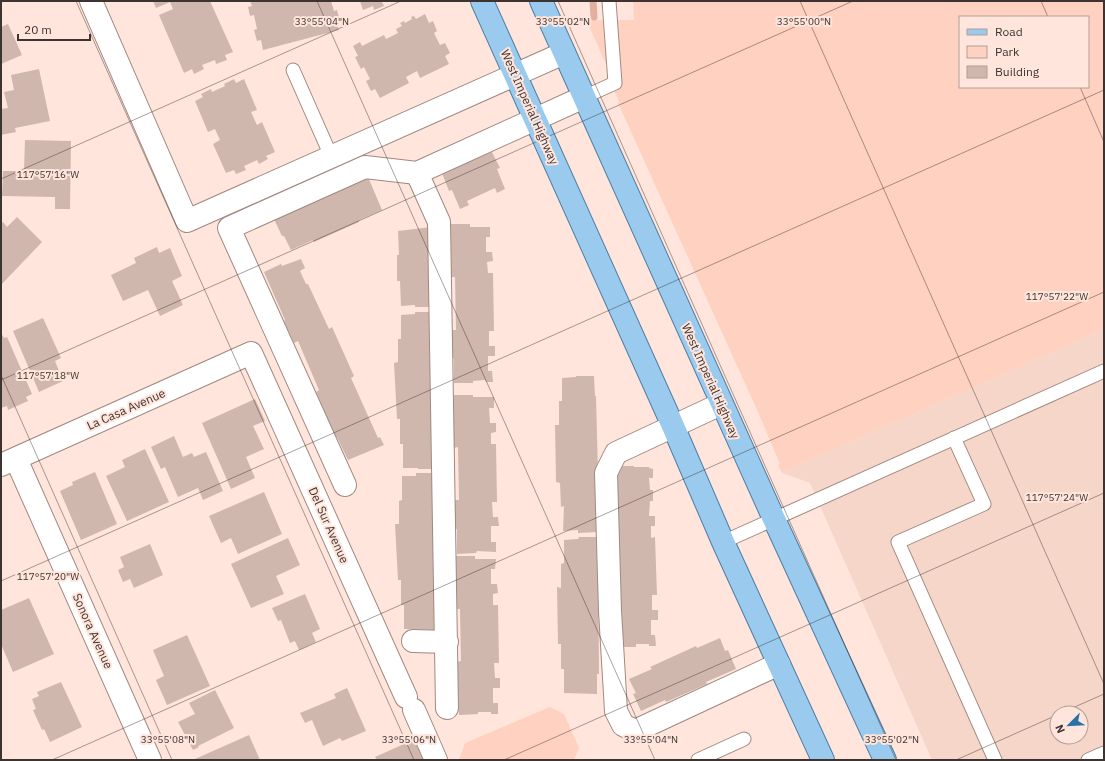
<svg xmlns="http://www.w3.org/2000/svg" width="1105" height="761" font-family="'IBM Plex Sans',sans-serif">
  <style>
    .built { fill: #f6d6c9; fill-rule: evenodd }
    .green { fill: #ffd1c0; fill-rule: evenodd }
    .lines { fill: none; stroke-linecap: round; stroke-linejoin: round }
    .stream { stroke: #e0b1a0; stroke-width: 7 }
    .building { fill: #d0b7ae }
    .service-casing { stroke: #a18980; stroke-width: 15 }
    .minor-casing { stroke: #a18980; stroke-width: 24 }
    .primary-casing { stroke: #4d7ea4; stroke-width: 24 }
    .service { stroke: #fff; stroke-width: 13 }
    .minor { stroke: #fff; stroke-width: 22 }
    .primary { stroke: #9acaee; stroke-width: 22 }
    .ticks { fill: none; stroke: #3d3330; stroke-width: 1; stroke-opacity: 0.45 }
    .labels { text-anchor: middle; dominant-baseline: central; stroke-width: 4; stroke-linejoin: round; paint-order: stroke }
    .street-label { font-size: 12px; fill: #3d3330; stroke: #ffe5db }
    .ticks-label { font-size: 10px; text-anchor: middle; fill: #3d3330; stroke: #ffe5db; stroke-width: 4; stroke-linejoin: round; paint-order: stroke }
  </style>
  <rect width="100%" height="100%" fill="#ffe5db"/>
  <!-- built -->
  <path class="built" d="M1104,329v431h-172l-122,-277 -28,-10 60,-28 99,-43zM1057,713h24v24h-24z"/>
  <!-- green -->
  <g class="green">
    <path d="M633,1h471v328l-163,73 -99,43 -60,28 -4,-8 2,-1 -22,-52 -140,-309 1,-1 -11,-26 3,-1 -21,-47 -8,-5 -2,-3h54zM960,17h128v70h-128z"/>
    <polygon points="550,707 564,714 579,748 574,760 459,760 465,743"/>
  </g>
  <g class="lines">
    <!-- stream -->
    <polyline class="stream" points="593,1 594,17"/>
  </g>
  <!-- building -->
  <g class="building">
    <polygon points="153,1 210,1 233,52 225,55 227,60 216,64 215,60 202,65 204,69 194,74 192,69 184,73 159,15 173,9 170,2 156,8"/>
    <polygon points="250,1 331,1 334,11 337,10 340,21 336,22 339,30 263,50 261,40 257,41 254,30 257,29 254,15 250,16 248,7 252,6"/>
    <polygon points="360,1 385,1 382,2 384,6 374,10 373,6 363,10"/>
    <polygon points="425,14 429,23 433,21 437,31 434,33 440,45 445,43 450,53 445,56 449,64 420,78 417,71 406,77 409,83 380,98 375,89 371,91 366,81 370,79 364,67 361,69 355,57 358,56 353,46 360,42 362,46 384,35 386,39 398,33 396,29 402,26 400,23 404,21 405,23 412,19 411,17 414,16 416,19"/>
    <polygon points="8,24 22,55 1,64 1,27"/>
    <polygon points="39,69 50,121 15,128 16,132 1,135 1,109 8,108 4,92 14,90 11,75"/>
    <polygon points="234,79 236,83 244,79 257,110 251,112 257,125 262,122 275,152 266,156 268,159 259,164 257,160 244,166 246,170 236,174 234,170 226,173 213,144 220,140 215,129 208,132 195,101 203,97 201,94 211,89 212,92 225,86 224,84"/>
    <polygon points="25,140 71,141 70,209 55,209 55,197 2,196 3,171 24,171"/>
    <polygon points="492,152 500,168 497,169 505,189 497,193 495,188 467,201 469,205 460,209 452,190 449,191 442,173 466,161"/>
    <polygon points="368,177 382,210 359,220 359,222 314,242 313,240 291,250 284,236 282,236 274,219"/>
    <polygon points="17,217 42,242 1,285 1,224 3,222 7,227"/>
    <polygon points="451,224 470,224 470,227 490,227 490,237 486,237 486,252 492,252 493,261 487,262 488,273 493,273 494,331 489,331 489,346 495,346 495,356 488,356 488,371 492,371 493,382 486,382 485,380 473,381 473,383 454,383 454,358 452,359 452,330 456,330 455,277 450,277 450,247 451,247"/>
    <polygon points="431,227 434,307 415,307 415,305 401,306 400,281 397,281 397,255 399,255 398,231"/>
    <polygon points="157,247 159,253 170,248 182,276 172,281 183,305 160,316 148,290 123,301 111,275 136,263 134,258"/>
    <polygon points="301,259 305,268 300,271 306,284 308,284 329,329 332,327 354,376 351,378 378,438 380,437 384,445 348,460 337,437 336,438 316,392 319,390 298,341 294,343 284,321 285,320 264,272 281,264 282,266"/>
    <polygon points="415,312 434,312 436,469 418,469 418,468 403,468 403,444 400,444 400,419 397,419 394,363 398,362 398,339 401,339 401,315 415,314"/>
    <polygon points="43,318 61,358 55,361 63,381 39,392 13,331"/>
    <polygon points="1,333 4,338 7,337 32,394 26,397 28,401 8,410 7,406 1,408"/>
    <polygon points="576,376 594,376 595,396 596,396 599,513 597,532 578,533 578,530 563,531 564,506 561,507 560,483 556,482 555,425 559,425 559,401 562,401 562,378 576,377"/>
    <polygon points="454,395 473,395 473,397 494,397 494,408 489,408 490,423 496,423 496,432 491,433 491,444 496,444 497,502 492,502 493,517 498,517 499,526 491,526 491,542 496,542 496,552 477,551 476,553 457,554 457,529 455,529 455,500 459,500 458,447 454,448"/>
    <polygon points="255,399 265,421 253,426 264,449 246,457 255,478 231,489 202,423"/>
    <polygon points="174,436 183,457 192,453 194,457 206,452 223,491 203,500 198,488 178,497 165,467 161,469 151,447"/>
    <polygon points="145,449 169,502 127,521 106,476 125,467 122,460"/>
    <polygon points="614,466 634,466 634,467 649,467 649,468 653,469 653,478 649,478 650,490 653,490 653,501 650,501 649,516 655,516 655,526 651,526 651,538 655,537 657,595 652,595 652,610 658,610 658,620 651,620 651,635 655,635 656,646 649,646 649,644 636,644 636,647 617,647"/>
    <polygon points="95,472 117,524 81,540 60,491 73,485 72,482"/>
    <polygon points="416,473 435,473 437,630 404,629 404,605 401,605 401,580 398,580 395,524 399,524 399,501 402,500 402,476 416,476"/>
    <polygon points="264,492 282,534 238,554 231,538 221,543 209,516"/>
    <polygon points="579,537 596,537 597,557 598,557 599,674 597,674 597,694 564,693 564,669 561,669 561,644 558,644 557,587 561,588 561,564 564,563 564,540 578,539"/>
    <polygon points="288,538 300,565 276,576 284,594 251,608 231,564"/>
    <polygon points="150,544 163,575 134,588 130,579 123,582 118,570 124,567 120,557"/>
    <polygon points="456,556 475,556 475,559 496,559 495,569 491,569 491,584 497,584 498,593 493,594 493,605 498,605 499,663 494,663 495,678 500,678 500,688 493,688 493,703 498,703 498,714 491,714 491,712 478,712 478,714 459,715 457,662 461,661 460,609 456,609"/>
    <polygon points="305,594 320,629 312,633 316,642 299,650 295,641 290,643 281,620 278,621 272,608"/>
    <polygon points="29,598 54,654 13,672 1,644 1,610"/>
    <polygon points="187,635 210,686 167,705 156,680 164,676 153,650"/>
    <polygon points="720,638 725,651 728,650 736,669 706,682 707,684 666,702 665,700 641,711 633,694 636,693 629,679 652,669 650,667 696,646 697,648"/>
    <polygon points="61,682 82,727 50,742 44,729 42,730 33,710 36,709 32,699 39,696 37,692"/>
    <polygon points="347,688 366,731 342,741 340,738 323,746 312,720 305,723 300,713 336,698 334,694"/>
    <polygon points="215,690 234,728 198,746 199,747 193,750 178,722 195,714 189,703"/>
    <polygon points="249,735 260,760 196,760 195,759"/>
    <polygon points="415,739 425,760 377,760 375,757"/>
  </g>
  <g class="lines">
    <!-- service casing -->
    <g class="service-casing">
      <g id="service">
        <polyline points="293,70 331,156"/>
        <polyline points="584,97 615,83 609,1"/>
        <polyline points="954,438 984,504 898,542 995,760"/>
        <polyline points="723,542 1104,371"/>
        <polyline points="698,760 744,739"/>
        <polyline points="1088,760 1104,753"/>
      </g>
    </g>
    <!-- minor casing -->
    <g class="minor-casing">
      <g id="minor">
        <polyline points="91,1 187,221 564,53"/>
        <polyline points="417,173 439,222 447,708"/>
        <polyline points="721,404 616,453 606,473 610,611 616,711 623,725 635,731 779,664"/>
        <polyline points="16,459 150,760"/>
        <polyline points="1,465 251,353 406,697"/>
        <polyline points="345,485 229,228 365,167 417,173 584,97"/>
        <polyline points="413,641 447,642"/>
        <polyline points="414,710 436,760"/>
      </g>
    </g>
    <!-- primary casing -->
    <g class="primary-casing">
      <g id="primary">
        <polyline points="482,1 673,426 723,542 823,760"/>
        <polyline points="541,1 774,519 885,760"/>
      </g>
    </g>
    <!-- service -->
    <use href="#service" class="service"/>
    <!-- minor -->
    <use href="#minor" class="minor"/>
    <!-- primary -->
    <use href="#primary" class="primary"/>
  </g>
  <!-- ticks -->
  <path class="ticks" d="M76,1l338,759M317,1l338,759M558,1l338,759M800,1l304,683M1041,1l7,16M1080,87l24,55M1,179l400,-178M1,375l171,385M1,380l852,-379M1,581l1103,-491M1061,713l43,-19M52,760l1052,-468M504,760l600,-267M956,760l101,-45"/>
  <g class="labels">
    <!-- street labels -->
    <g class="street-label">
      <text transform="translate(530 107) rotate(66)">West Imperial Highway</text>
      <text transform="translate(711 381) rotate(66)">West Imperial Highway</text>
      <text transform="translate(126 409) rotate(-24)">La Casa Avenue</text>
      <text transform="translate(329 525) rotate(66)">Del Sur Avenue</text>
      <text transform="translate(93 631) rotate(66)">Sonora Avenue</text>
    </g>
  </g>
  <g class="ticks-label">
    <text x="322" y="25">33°55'04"N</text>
    <text x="563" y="25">33°55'02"N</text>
    <text x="804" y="25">33°55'00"N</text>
    <text x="48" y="178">117°57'16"W</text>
    <text x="1057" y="300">117°57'22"W</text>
    <text x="48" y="379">117°57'18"W</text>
    <text x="1057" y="501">117°57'24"W</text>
    <text x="48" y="580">117°57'20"W</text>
    <text x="168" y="743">33°55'08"N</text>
    <text x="409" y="743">33°55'06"N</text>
    <text x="651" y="743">33°55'04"N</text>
    <text x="892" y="743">33°55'02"N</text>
  </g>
  <!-- border -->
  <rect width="1105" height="761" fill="none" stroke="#3d3330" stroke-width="4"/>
  <!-- legend -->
  <rect x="959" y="16" width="130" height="72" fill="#ffe5db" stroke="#b19e97"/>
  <rect x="967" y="29" width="20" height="6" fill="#9acaee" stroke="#b19e97"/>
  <text x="995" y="36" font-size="12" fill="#3d3330">Road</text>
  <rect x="967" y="46" width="20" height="12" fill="#ffd1c0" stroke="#b19e97"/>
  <text x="995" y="56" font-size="12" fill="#3d3330">Park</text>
  <rect x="967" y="66" width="20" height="12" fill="#d0b7ae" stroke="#b19e97"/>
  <text x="995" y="76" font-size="12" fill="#3d3330">Building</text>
  <!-- north arrow -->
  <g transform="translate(1069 725) rotate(246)"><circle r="19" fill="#ffe5db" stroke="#b19e97"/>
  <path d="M0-3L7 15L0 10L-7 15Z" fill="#2873a6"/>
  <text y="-6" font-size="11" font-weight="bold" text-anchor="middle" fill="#3d3330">N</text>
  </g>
  <!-- scale -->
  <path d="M18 34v6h72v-6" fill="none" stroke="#3d3330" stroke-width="2"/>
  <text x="24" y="34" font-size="12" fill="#3d3330" stroke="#ffe5db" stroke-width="3" paint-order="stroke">20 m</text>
</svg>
